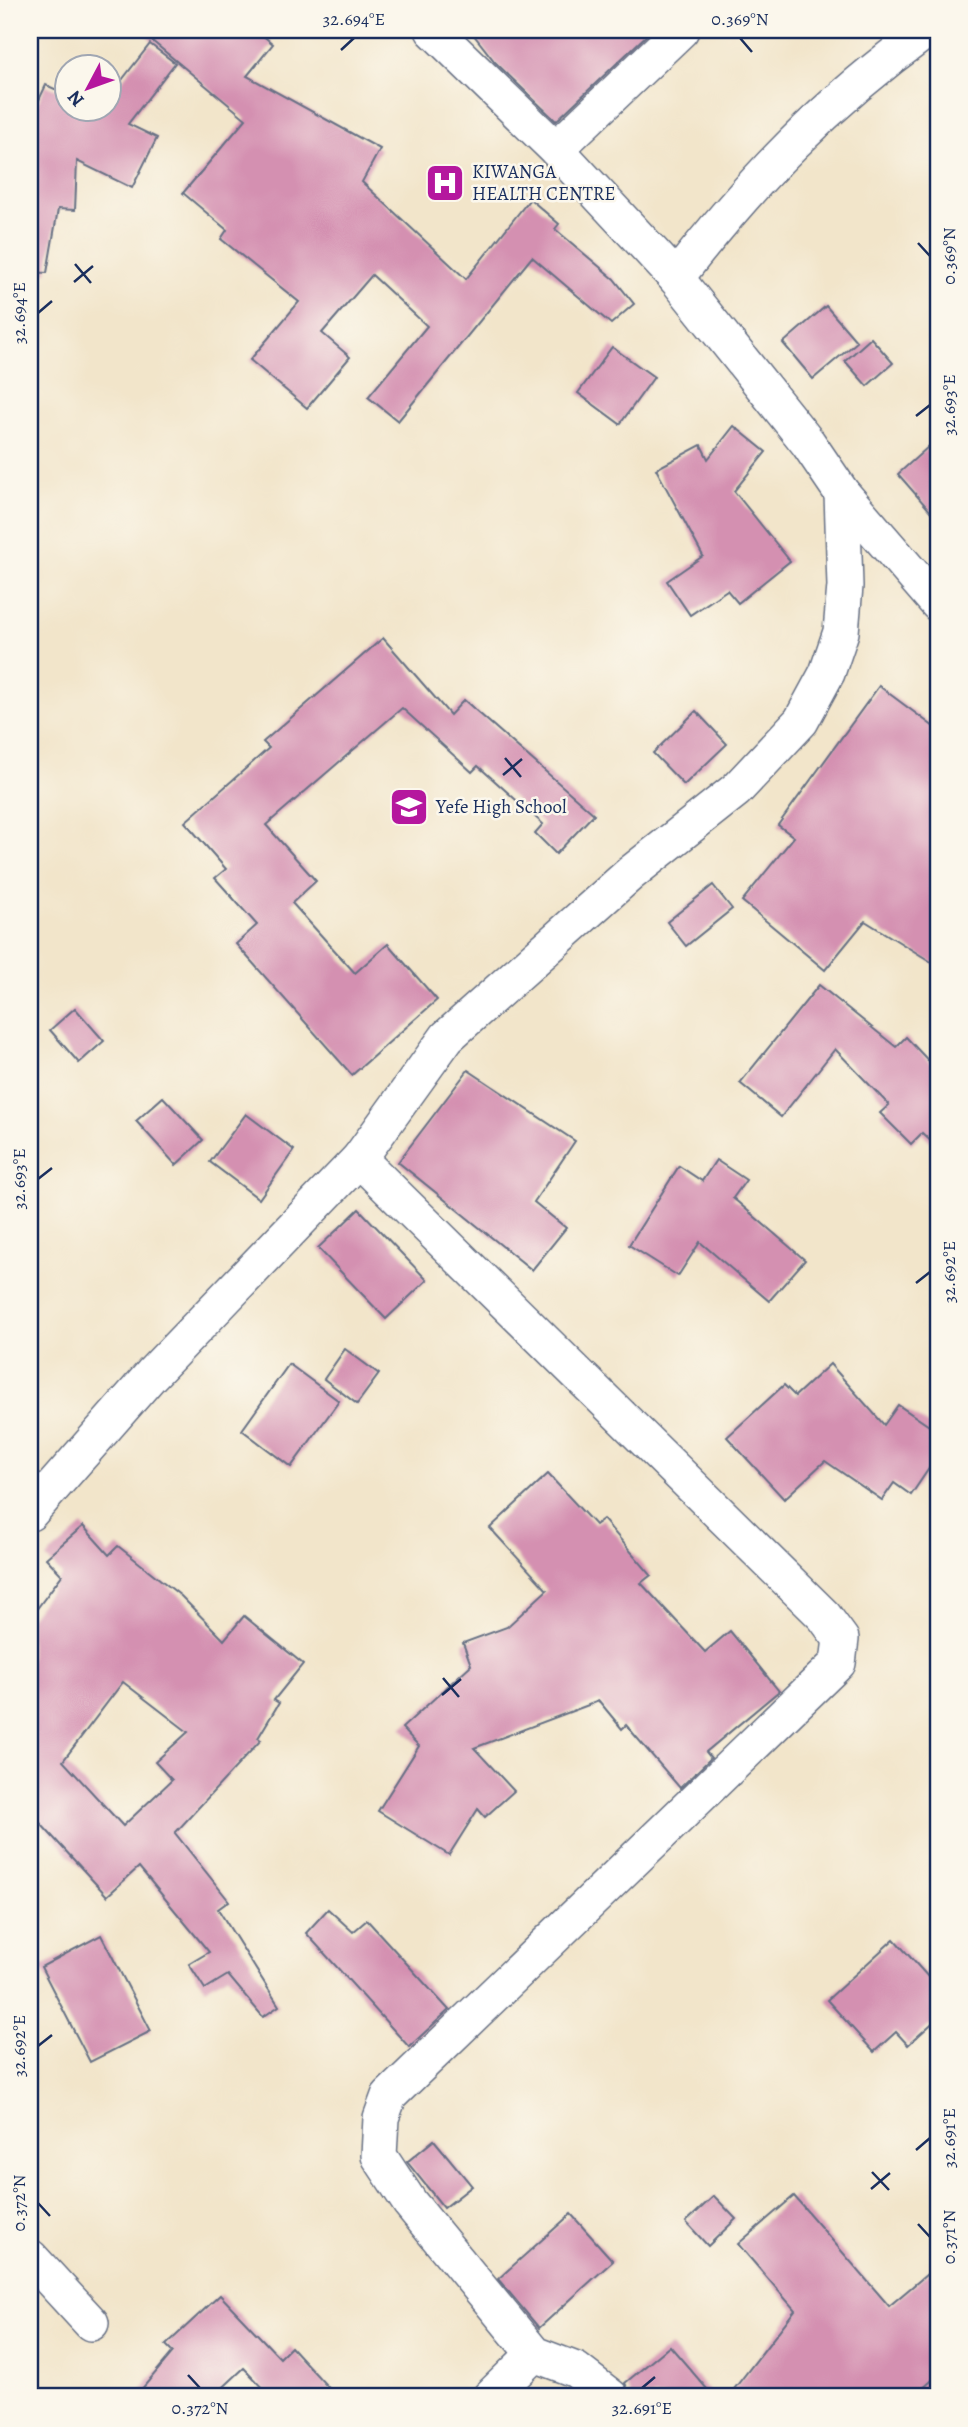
<svg xmlns="http://www.w3.org/2000/svg" width="968" height="2427" font-family="Alegreya,serif">
  <style>
    .building { fill: #d490b1; fill-rule: evenodd }
    .lines { fill: none; stroke-linecap: round; stroke-linejoin: round }
    .street-casing { stroke: #666f84; stroke-width: 38 }
    .street { stroke: #fff; stroke-width: 35 }
    .ticks { fill: none; stroke: #1b2f5e; stroke-width: 2.5 }
    .labels { text-anchor: middle; dominant-baseline: central; stroke-width: 5; stroke-linejoin: round; paint-order: stroke }
    .poi-label { font-size: 19px; fill: #1b2f5e; stroke: #fbf7ec; text-anchor: start }
    .neatline { fill: none; stroke: #1b2f5e; stroke-width: 2.5 }
    .ticks-label { font-size: 18px; text-anchor: middle; fill: #1b2f5e }
  </style>
  <rect width="100%" height="100%" fill="#fbf7ec"/>
  <filter id="ink" filterUnits="userSpaceOnUse"><feTurbulence type="fractalNoise" baseFrequency=".0143" numOctaves="2"/><feDisplacementMap in="SourceGraphic" scale="14" xChannelSelector="R" yChannelSelector="G"/><feConvolveMatrix kernelMatrix="1 2 1 2 8 2 1 2 1" color-interpolation-filters="sRGB"/></filter>
  <filter id="wash" filterUnits="userSpaceOnUse"><feTurbulence type="fractalNoise" baseFrequency=".00686" numOctaves="4" result="noise"/><feDisplacementMap in="SourceGraphic" scale="28" xChannelSelector="R" yChannelSelector="G"/><feGaussianBlur stdDeviation="1.57" result="paint"/><feColorMatrix in="noise" values="0 0 0 0 0 0 0 0 0 0 0 0 0 0 0 0 0 1.4 0 .05"/><feComposite in="paint" operator="in"/></filter>
  <g filter="url(#wash)">
    <rect width="100%" height="100%" fill="#f2e5ca"/>
    <g id="blocks">
      <!-- building -->
      <g class="building">
        <polygon points="139,30 256,30 273,44 247,76 380,149 362,182 466,279 530,199 559,224 555,229 614,279 634,304 611,324 532,257 398,421 368,397 427,326 372,275 322,333 350,357 307,408 250,360 299,302 221,239 227,230 183,193 246,119"/>
        <polygon points="470,30 652,30 556,121 495,62"/>
        <polygon points="150,44 175,63 128,124 157,138 132,188 77,161 75,210 58,209 47,273 30,272 30,119 46,85 66,94 66,108 108,108 108,98"/>
        <polygon points="826,306 857,342 813,379 783,343"/>
        <polygon points="871,338 893,363 867,386 845,361"/>
        <polygon points="612,347 654,377 620,424 578,393"/>
        <polygon points="734,426 766,452 734,491 790,561 738,603 727,590 690,615 667,581 703,556 656,469 701,445 708,459"/>
        <polygon points="938,438 938,520 898,474"/>
        <polygon points="383,638 450,715 464,700 594,814 556,854 535,833 543,824 478,766 472,772 402,708 266,825 316,881 292,903 355,973 388,944 437,1000 352,1075 236,944 257,925 215,878 226,869 185,822 269,748 263,742"/>
        <polygon points="879,686 938,730 938,966 865,921 825,970 742,901 794,837 778,825"/>
        <polygon points="696,711 727,744 684,785 653,753"/>
        <polygon points="713,885 732,909 686,946 667,922"/>
        <polygon points="819,985 896,1047 906,1037 938,1071 938,1148 922,1133 911,1144 880,1113 889,1105 835,1049 781,1117 740,1083"/>
        <polygon points="75,1008 104,1041 79,1063 50,1030"/>
        <polygon points="468,1070 575,1141 534,1202 566,1228 532,1270 398,1162"/>
        <polygon points="163,1097 203,1140 176,1165 136,1121"/>
        <polygon points="246,1114 294,1150 259,1199 210,1162"/>
        <polygon points="716,1160 746,1180 733,1198 805,1260 769,1301 700,1242 678,1276 629,1245 679,1166 702,1181"/>
        <polygon points="359,1209 427,1280 386,1319 318,1248"/>
        <polygon points="345,1349 379,1374 357,1404 324,1379"/>
        <polygon points="289,1364 339,1401 291,1467 242,1430"/>
        <polygon points="830,1364 884,1425 898,1405 938,1432 938,1455 911,1495 894,1483 882,1500 825,1461 784,1499 727,1437 784,1385 795,1396"/>
        <polygon points="548,1474 595,1525 603,1519 651,1575 641,1583 705,1652 730,1631 779,1691 706,1752 711,1758 680,1788 626,1725 622,1729 599,1701 474,1748 514,1791 485,1817 478,1809 449,1855 378,1811 419,1746 402,1728 471,1665 463,1643 507,1627 547,1590 490,1528"/>
        <path d="M83,1526l26,29 9,-9 63,50 43,44 20,-24 59,48 -29,36 5,3 -21,35 3,2 -86,93 54,68 -11,8 61,97 -16,11 -35,-42 -23,14 -16,-25 20,-12 -70,-85 -32,29 -77,-84v-194l32,-43 -16,-17zM123,1682l65,50 -33,30 17,18 -49,46 -60,-65z"/>
        <polygon points="328,1909 353,1932 367,1920 449,2010 409,2047 306,1933"/>
        <polygon points="101,1935 151,2031 90,2062 41,1967"/>
        <polygon points="894,1939 938,1988 938,2018 908,2045 896,2032 874,2052 827,2000"/>
        <polygon points="434,2140 472,2186 444,2208 407,2162"/>
        <polygon points="714,2196 736,2219 708,2246 686,2222"/>
        <polygon points="794,2196 889,2306 938,2265 938,2375 913,2397 728,2397 795,2310 738,2244"/>
        <polygon points="571,2214 613,2261 539,2328 498,2279"/>
        <polygon points="220,2295 280,2358 291,2347 337,2397 272,2397 244,2368 213,2397 135,2397 173,2352 166,2345"/>
        <polygon points="670,2346 714,2397 631,2397 625,2383"/>
      </g>
    </g>
  </g>
  <g filter="url(#ink)">
    <use href="#blocks" fill-opacity="0" stroke="#666f84" stroke-width="2"/>
    <g class="lines">
      <!-- street casing -->
      <g class="street-casing">
        <g id="street">
          <polyline points="433,30 556,149 676,278 808,443 842,493 938,604"/>
          <polyline points="556,149 681,30"/>
          <path d="M676,278c76,-98 150,-175 251,-248"/>
          <polyline points="359,1159 824,1616 841,1639 838,1663 389,2096 381,2118 379,2156 410,2203 534,2354 576,2370 611,2397"/>
          <polyline points="30,1513 152,1374 359,1159 447,1037 631,873 736,790 801,721 827,673 841,632 845,586 842,493"/>
          <polyline points="30,2257 91,2323"/>
          <polyline points="490,2397 534,2354"/>
        </g>
      </g>
      <!-- street -->
      <use href="#street" class="street"/>
    </g>
  </g>
  <!-- ticks -->
  <path class="ticks" d="M740,38l12,14M341,50l13,-12M918,243l12,13M75,264l16,19M74,282l19,-16M38,313l14,-12M916,416l14,-11M505,758l16,19M503,775l19,-16M38,1179l14,-11M916,1283l14,-11M443,1678l16,19M442,1695l19,-16M38,2046l14,-11M916,2150l14,-12M872,2172l17,18M871,2189l19,-16M38,2203l12,13M918,2224l12,13M188,2375l12,13M642,2388l13,-11"/>
  <!-- icons -->
  <defs>
    <g id="hospital-square" transform="scale(2.0125)"><rect x="-9" y="-9" width="18" height="18" rx="4" fill="#b5179e" stroke="#fbf7ec"/><path d="M-5-5h3v3.5h4V-5h3V5h-3V1.5h-4V5h-3Z" fill="#fff"/></g>
    <g id="school-square" transform="scale(2.0125)"><rect x="-9" y="-9" width="18" height="18" rx="4" fill="#b5179e" stroke="#fbf7ec"/><path d="M0-5L7-2L0 1L-7-2ZM-4 1L0 2.5L4 1V4Q0 6-4 4Z" fill="#fff"/></g>
  </defs>
  <g fill-rule="evenodd">
    <use href="#hospital-square" x="445" y="183"/>
    <use href="#school-square" x="409" y="807"/>
  </g>
  <g class="labels">
    <!-- poi labels -->
    <g class="poi-label">
      <text x="472" y="172">KIWANGA<tspan x="472" dy="22">HEALTH CENTRE</tspan></text>
      <text x="436" y="807">Yefe High School</text>
    </g>
  </g>
  <!-- margin -->
  <rect width="968" height="2427" fill="none" stroke="#fbf7ec" stroke-width="77"/>
  <!-- north arrow -->
  <g transform="translate(88 88) rotate(229)"><circle r="33" fill="#fbf7ec" stroke="#a1a7b3" stroke-width="2"/>
  <path d="M0-5L12 26L0 18L-12 26Z" fill="#b5179e"/>
  <text y="-10" font-size="19" font-weight="bold" text-anchor="middle" fill="#1b2f5e">N</text>
  </g>
  <rect x="38" y="38" width="892" height="2350" class="neatline"/>
  <g class="ticks-label">
    <text x="354" y="25">32.694°E</text>
    <text x="740" y="25">0.369°N</text>
    <text transform="translate(949 256) rotate(-90)" y="6">0.369°N</text>
    <text transform="translate(19 313) rotate(-90)" y="6">32.694°E</text>
    <text transform="translate(949 405) rotate(-90)" y="6">32.693°E</text>
    <text transform="translate(19 1179) rotate(-90)" y="6">32.693°E</text>
    <text transform="translate(949 1272) rotate(-90)" y="6">32.692°E</text>
    <text transform="translate(19 2046) rotate(-90)" y="6">32.692°E</text>
    <text transform="translate(949 2138) rotate(-90)" y="6">32.691°E</text>
    <text transform="translate(19 2203) rotate(-90)" y="6">0.372°N</text>
    <text transform="translate(949 2237) rotate(-90)" y="6">0.371°N</text>
    <text x="200" y="2414">0.372°N</text>
    <text x="642" y="2414">32.691°E</text>
  </g>
</svg>
